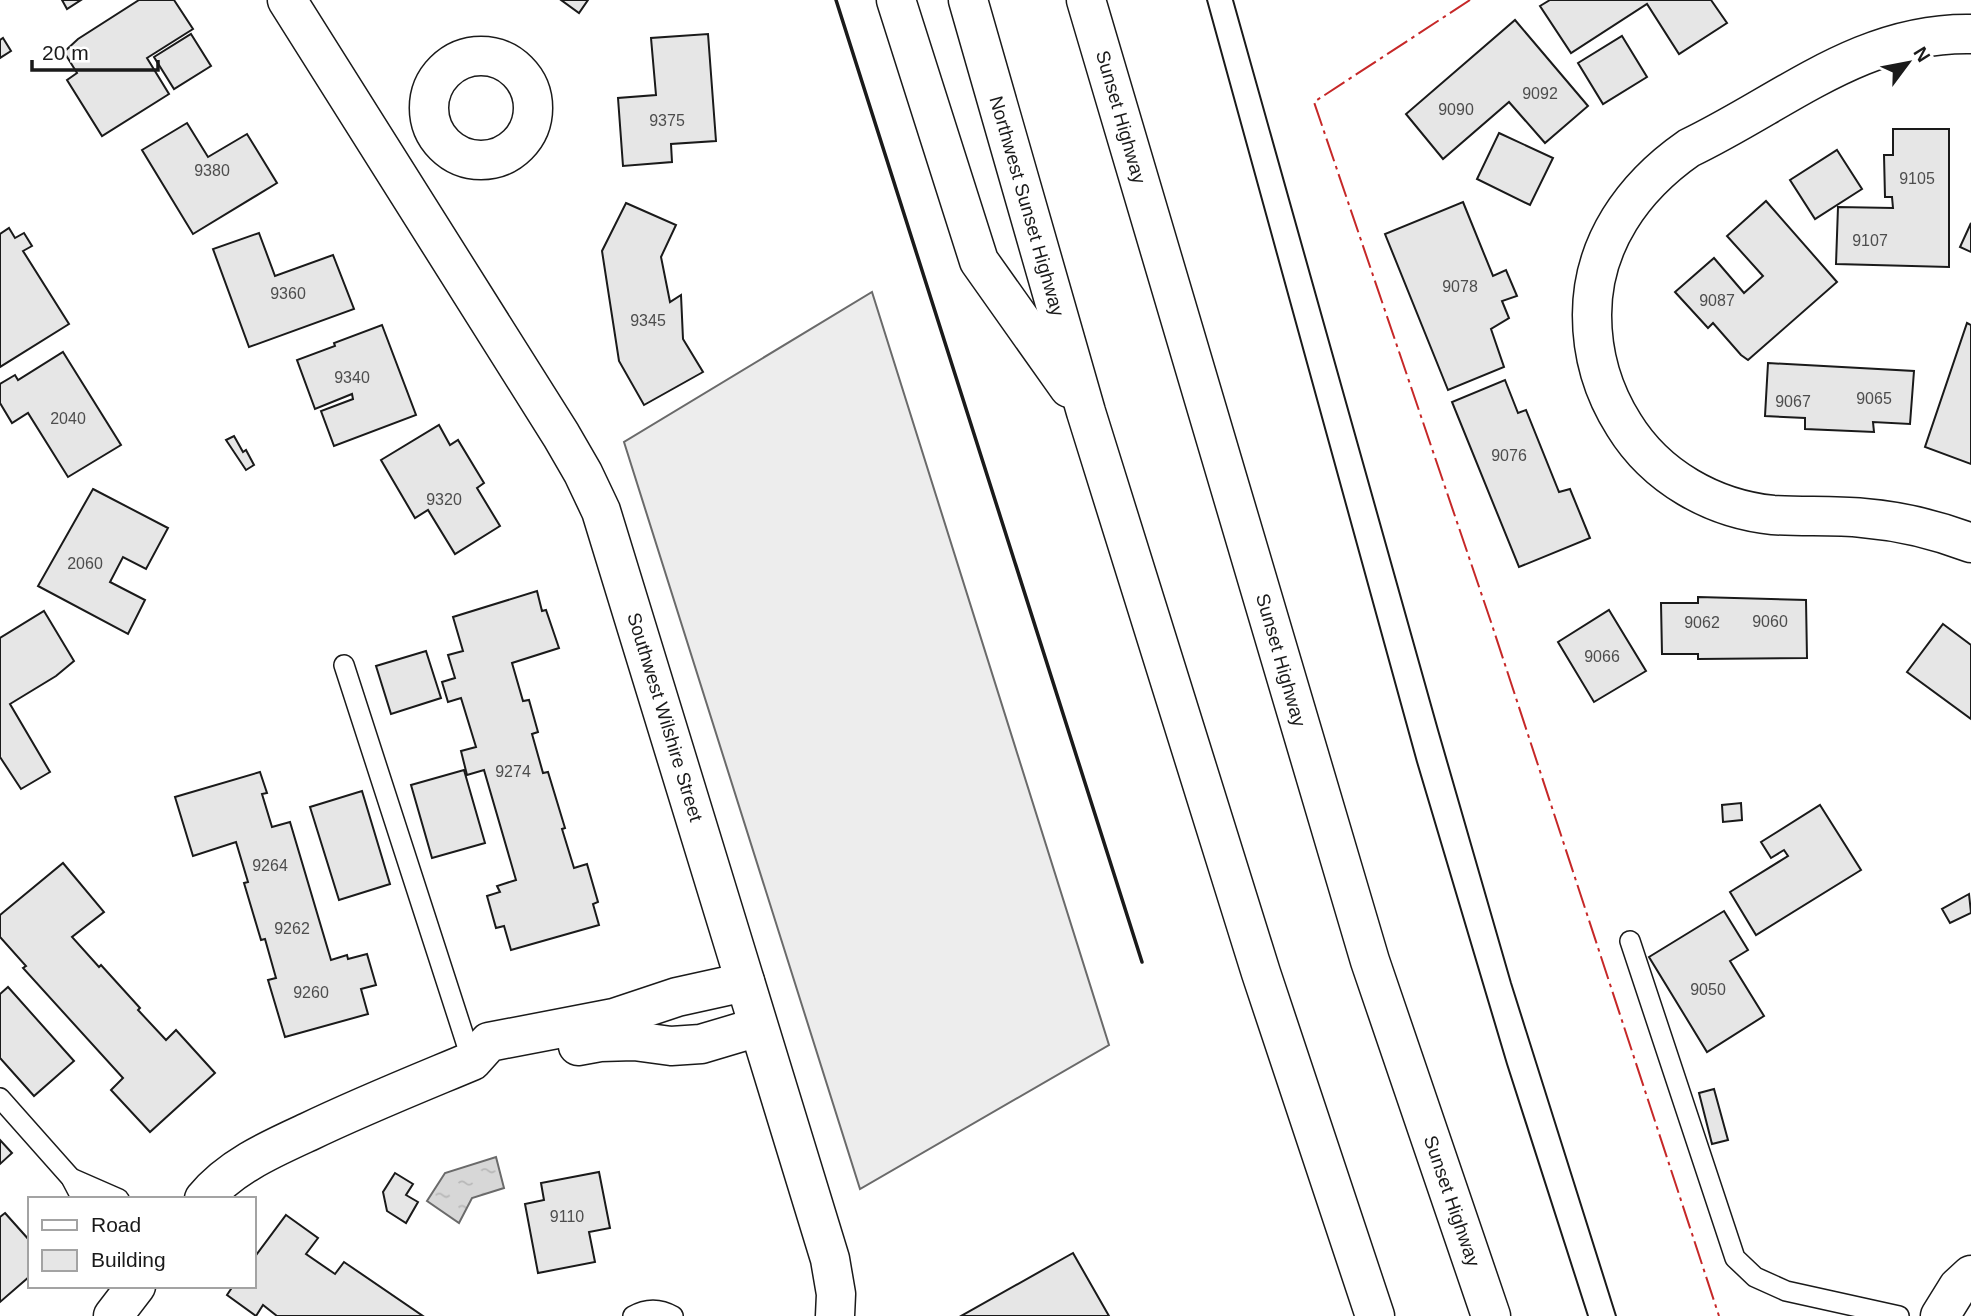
<svg xmlns="http://www.w3.org/2000/svg" width="1971" height="1316" font-family="Helvetica,sans-serif">
  <style>
    .built { fill: #ededed; stroke: #6a6a6a; stroke-width: 2 }
    .water { fill: url(#water-ripples); stroke: #6a6a6a; stroke-width: 2 }
    .building { fill: #e6e6e6; stroke: #1a1a1a; stroke-width: 2 }
    .lines { fill: none; stroke-linecap: round; stroke-linejoin: round }
    .service-casing { stroke: #1a1a1a; stroke-width: 22 }
    .minor-casing { stroke: #1a1a1a; stroke-width: 41 }
    .motorway-casing { stroke: #1a1a1a; stroke-width: 41 }
    .service { stroke: #fff; stroke-width: 19 }
    .minor { stroke: #fff; stroke-width: 38 }
    .motorway { stroke: #fff; stroke-width: 38 }
    .tram { stroke: #1a1a1a; stroke-width: 2 }
    .wall { stroke: #1a1a1a; stroke-width: 3.5 }
    .power { stroke: #c62828; stroke-width: 2; stroke-dasharray: 24 5 3.5 5; stroke-linecap: butt }
    .labels { text-anchor: middle; dominant-baseline: central; stroke-width: 5; stroke-linejoin: round; paint-order: stroke }
    .number-label { font-size: 16px; fill: #4d4d4d }
    .street-label { font-size: 19px; fill: #1a1a1a; stroke: #fff }
  </style>
  <defs>
    <pattern id="water-ripples" width="26" height="14" patternUnits="userSpaceOnUse" patternTransform="scale(1.75)"><rect width="26" height="14" fill="#d7d7d7"/><path d="M2 4q2-2 4 0t4 0M15 11q2-2 4 0t4 0" fill="none" stroke="#b8b8b8"/></pattern>
  </defs>
  <rect width="100%" height="100%" fill="#fff"/>
  <!-- built -->
  <polygon class="built" points="872,292 1109,1045 860,1189 624,442"/>
  <!-- water -->
  <polygon class="water" points="496,1157 504,1188 472,1198 459,1223 427,1201 445,1173"/>
  <!-- building -->
  <g class="building">
    <polygon points="62,0 81,0 67,9"/>
    <polygon points="139,0 174,0 193,29 147,58 169,94 102,136 67,80 77,73 64,52 78,39"/>
    <polygon points="561,0 588,0 579,13"/>
    <polygon points="1550,0 1711,0 1727,23 1679,54 1647,4 1571,53 1540,6"/>
    <polygon points="1515,20 1588,106 1545,143 1509,102 1443,159 1406,114"/>
    <polygon points="191,34 211,66 174,89 154,57"/>
    <polygon points="708,34 716,141 671,144 672,162 623,166 618,98 656,95 651,38"/>
    <polygon points="1622,36 1647,77 1603,104 1578,63"/>
    <polygon points="3,38 11,51 0,58 0,40"/>
    <polygon points="187,123 208,157 247,134 277,183 193,234 142,150"/>
    <polygon points="1893,129 1949,129 1949,267 1836,264 1838,207 1893,208 1892,197 1885,197 1884,155 1893,155"/>
    <polygon points="1499,133 1553,158 1530,205 1477,179"/>
    <polygon points="1837,150 1862,189 1815,219 1790,180"/>
    <polygon points="1766,201 1837,282 1748,360 1741,355 1713,323 1708,328 1675,292 1714,258 1744,293 1763,276 1727,236"/>
    <polygon points="1463,202 1493,276 1506,270 1517,296 1502,301 1509,318 1491,329 1504,367 1448,390 1385,234"/>
    <polygon points="626,203 676,225 661,257 670,302 681,295 683,339 703,372 644,405 619,361 602,251"/>
    <polygon points="1971,223 1971,252 1960,247"/>
    <polygon points="9,228 15,238 24,233 32,246 23,251 69,324 0,367 0,234"/>
    <polygon points="259,233 275,276 333,255 354,309 249,347 213,249"/>
    <polygon points="1967,323 1971,325 1971,464 1925,447"/>
    <polygon points="382,325 416,415 334,446 321,411 353,399 352,394 315,409 297,360 335,346 334,343"/>
    <polygon points="63,352 121,445 68,477 28,413 12,423 0,403 0,384 15,375 18,380"/>
    <polygon points="1768,363 1914,371 1910,424 1873,422 1874,432 1805,429 1805,418 1765,416"/>
    <polygon points="1505,380 1518,413 1526,410 1559,492 1570,489 1590,538 1519,567 1452,402"/>
    <polygon points="439,425 450,445 458,440 484,483 477,488 500,526 455,554 428,510 415,518 381,460"/>
    <polygon points="234,436 243,452 246,450 254,465 246,470 226,440"/>
    <polygon points="93,489 168,528 146,569 123,557 110,582 145,600 128,634 38,586"/>
    <polygon points="537,591 542,611 546,610 559,648 512,663 523,701 529,700 538,732 532,734 543,773 548,772 565,828 562,829 574,868 587,864 598,902 593,904 599,925 511,950 504,926 496,928 487,896 500,892 497,886 516,880 484,770 467,775 461,751 476,747 461,698 448,702 442,682 455,678 448,655 463,651 453,617"/>
    <polygon points="1698,597 1806,600 1807,658 1698,659 1698,654 1662,654 1661,603 1698,603"/>
    <polygon points="1609,610 1646,671 1594,702 1558,642"/>
    <polygon points="44,611 74,661 56,676 10,704 50,772 21,789 0,757 0,638"/>
    <polygon points="1943,624 1971,645 1971,719 1907,672"/>
    <polygon points="426,651 441,698 391,714 376,666"/>
    <polygon points="464,770 485,843 432,858 411,785"/>
    <polygon points="260,772 267,793 262,794 272,827 290,822 331,960 347,955 348,959 367,954 376,985 361,989 368,1014 285,1037 268,980 276,978 265,939 261,940 244,883 248,882 236,842 193,856 175,797"/>
    <polygon points="362,791 390,884 339,900 310,807"/>
    <polygon points="1741,803 1742,820 1723,822 1722,805"/>
    <polygon points="1820,805 1861,870 1756,935 1730,892 1788,856 1784,850 1771,858 1761,842"/>
    <polygon points="63,863 104,912 72,937 99,967 101,965 140,1008 138,1010 166,1040 176,1030 215,1073 150,1132 111,1090 123,1078 23,968 26,966 0,937 0,915"/>
    <polygon points="1969,894 1971,913 1950,923 1942,909"/>
    <polygon points="1724,911 1748,950 1730,961 1764,1016 1707,1052 1649,957"/>
    <polygon points="8,987 74,1061 34,1096 0,1058 0,994"/>
    <polygon points="1714,1089 1728,1140 1712,1144 1699,1093"/>
    <polygon points="0,1140 12,1153 0,1164"/>
    <polygon points="599,1172 610,1228 589,1232 595,1262 538,1273 525,1204 544,1200 541,1183"/>
    <polygon points="395,1173 413,1184 406,1195 418,1202 406,1223 387,1211 383,1192"/>
    <polygon points="5,1213 30,1241 30,1276 0,1302 0,1217"/>
    <polygon points="286,1215 318,1238 306,1254 335,1274 344,1262 423,1316 277,1316 263,1305 256,1316 227,1295 233,1286 254,1286 254,1258"/>
    <polygon points="1073,1253 1109,1316 961,1316"/>
  </g>
  <g class="lines">
    <!-- service casing -->
    <g class="service-casing">
      <g id="service">
        <polyline points="344,665 472,1061"/>
        <polyline points="1630,941 1735,1258 1755,1277 1786,1291 1899,1316"/>
        <polyline points="0,1098 71,1178 82,1199"/>
        <polyline points="71,1178 119,1199"/>
        <path d="M633,1316c14,-8 26,-8 40,0"/>
      </g>
    </g>
    <!-- minor casing -->
    <g class="minor-casing">
      <g id="minor">
        <polyline points="287,0 561,435 583,473 601,511 830,1259 836,1294 835,1316"/>
        <path d="M1971,34c-110,-2 -188,69 -282,114 -56,39 -97,96 -97,167 0,40 11,77 32,110 32,52 89,84 149,90 30,2 60,0 90,3 37,3 74,12 108,25"/>
        <circle cx="481" cy="108" r="52"/>
        <polyline points="578,1046 600,1042 634,1041 671,1046 701,1044 758,1027"/>
        <path d="M204,1199c26,-32 67,-50 104,-67 54,-26 109,-48 164,-71l17,-19 125,-24 63,-21 68,-15"/>
        <polyline points="113,1316 136,1286"/>
        <polyline points="1940,1316 1958,1287 1971,1275"/>
      </g>
    </g>
    <!-- motorway casing -->
    <g class="motorway-casing">
      <g id="motorway">
        <polyline points="896,0 979,261 1069,388"/>
        <polyline points="968,0 1086,412 1261,973 1375,1316"/>
        <polyline points="1086,0 1370,961 1491,1316"/>
      </g>
    </g>
    <!-- service -->
    <use href="#service" class="service"/>
    <!-- minor -->
    <use href="#minor" class="minor"/>
    <!-- motorway -->
    <use href="#motorway" class="motorway"/>
    <!-- tram -->
    <g class="tram">
      <polyline points="1207,0 1417,762 1507,1064 1588,1316"/>
      <polyline points="1233,0 1438,730 1511,983 1616,1316"/>
    </g>
    <!-- wall -->
    <polyline class="wall" points="836,0 1142,962"/>
    <!-- power -->
    <polyline class="power" points="1470,0 1314,102 1491,622 1719,1316"/>
  </g>
  <g class="labels">
    <!-- number labels -->
    <g class="number-label">
      <text x="1540" y="93">9092</text>
      <text x="1456" y="109">9090</text>
      <text x="667" y="120">9375</text>
      <text x="212" y="170">9380</text>
      <text x="1917" y="178">9105</text>
      <text x="1870" y="240">9107</text>
      <text x="1460" y="286">9078</text>
      <text x="288" y="293">9360</text>
      <text x="1717" y="300">9087</text>
      <text x="648" y="320">9345</text>
      <text x="352" y="377">9340</text>
      <text x="1874" y="398">9065</text>
      <text x="1793" y="401">9067</text>
      <text x="68" y="418">2040</text>
      <text x="1509" y="455">9076</text>
      <text x="444" y="499">9320</text>
      <text x="85" y="563">2060</text>
      <text x="1770" y="621">9060</text>
      <text x="1702" y="622">9062</text>
      <text x="1602" y="656">9066</text>
      <text x="513" y="771">9274</text>
      <text x="270" y="865">9264</text>
      <text x="292" y="928">9262</text>
      <text x="1708" y="989">9050</text>
      <text x="311" y="992">9260</text>
      <text x="567" y="1216">9110</text>
    </g>
    <!-- street labels -->
    <g class="street-label">
      <text transform="translate(1121 117) rotate(74)">Sunset Highway</text>
      <text transform="translate(1027 206) rotate(74)">Northwest Sunset Highway</text>
      <text transform="translate(1281 660) rotate(74)">Sunset Highway</text>
      <text transform="translate(665 717) rotate(73)">Southwest Wilshire Street</text>
      <text transform="translate(1452 1201) rotate(71)">Sunset Highway</text>
    </g>
  </g>
  <!-- legend -->
  <rect x="28" y="1197" width="228" height="91" fill="#ffffff" stroke="#a3a3a3" stroke-width="2"/>
  <rect x="42" y="1220" width="35" height="10" fill="#ffffff" stroke="#a3a3a3" stroke-width="2"/>
  <text x="91" y="1232" font-size="21" fill="#1a1a1a">Road</text>
  <rect x="42" y="1250" width="35" height="21" fill="#e6e6e6" stroke="#a3a3a3" stroke-width="2"/>
  <text x="91" y="1267" font-size="21" fill="#1a1a1a">Building</text>
  <!-- north arrow -->
  <g transform="translate(1908 63) rotate(58)" stroke="#ffffff" stroke-width="5" paint-order="stroke">
  <path d="M0-5L12 26L0 18L-12 26Z" fill="#1a1a1a"/>
  <text y="-10" font-size="19" font-weight="bold" text-anchor="middle" fill="#1a1a1a">N</text>
  </g>
  <!-- scale -->
  <path d="M32 60v10h126v-10" fill="none" stroke="#1a1a1a" stroke-width="3.5"/>
  <text x="42" y="60" font-size="21" fill="#1a1a1a" stroke="#ffffff" stroke-width="5" paint-order="stroke">20 m</text>
</svg>
